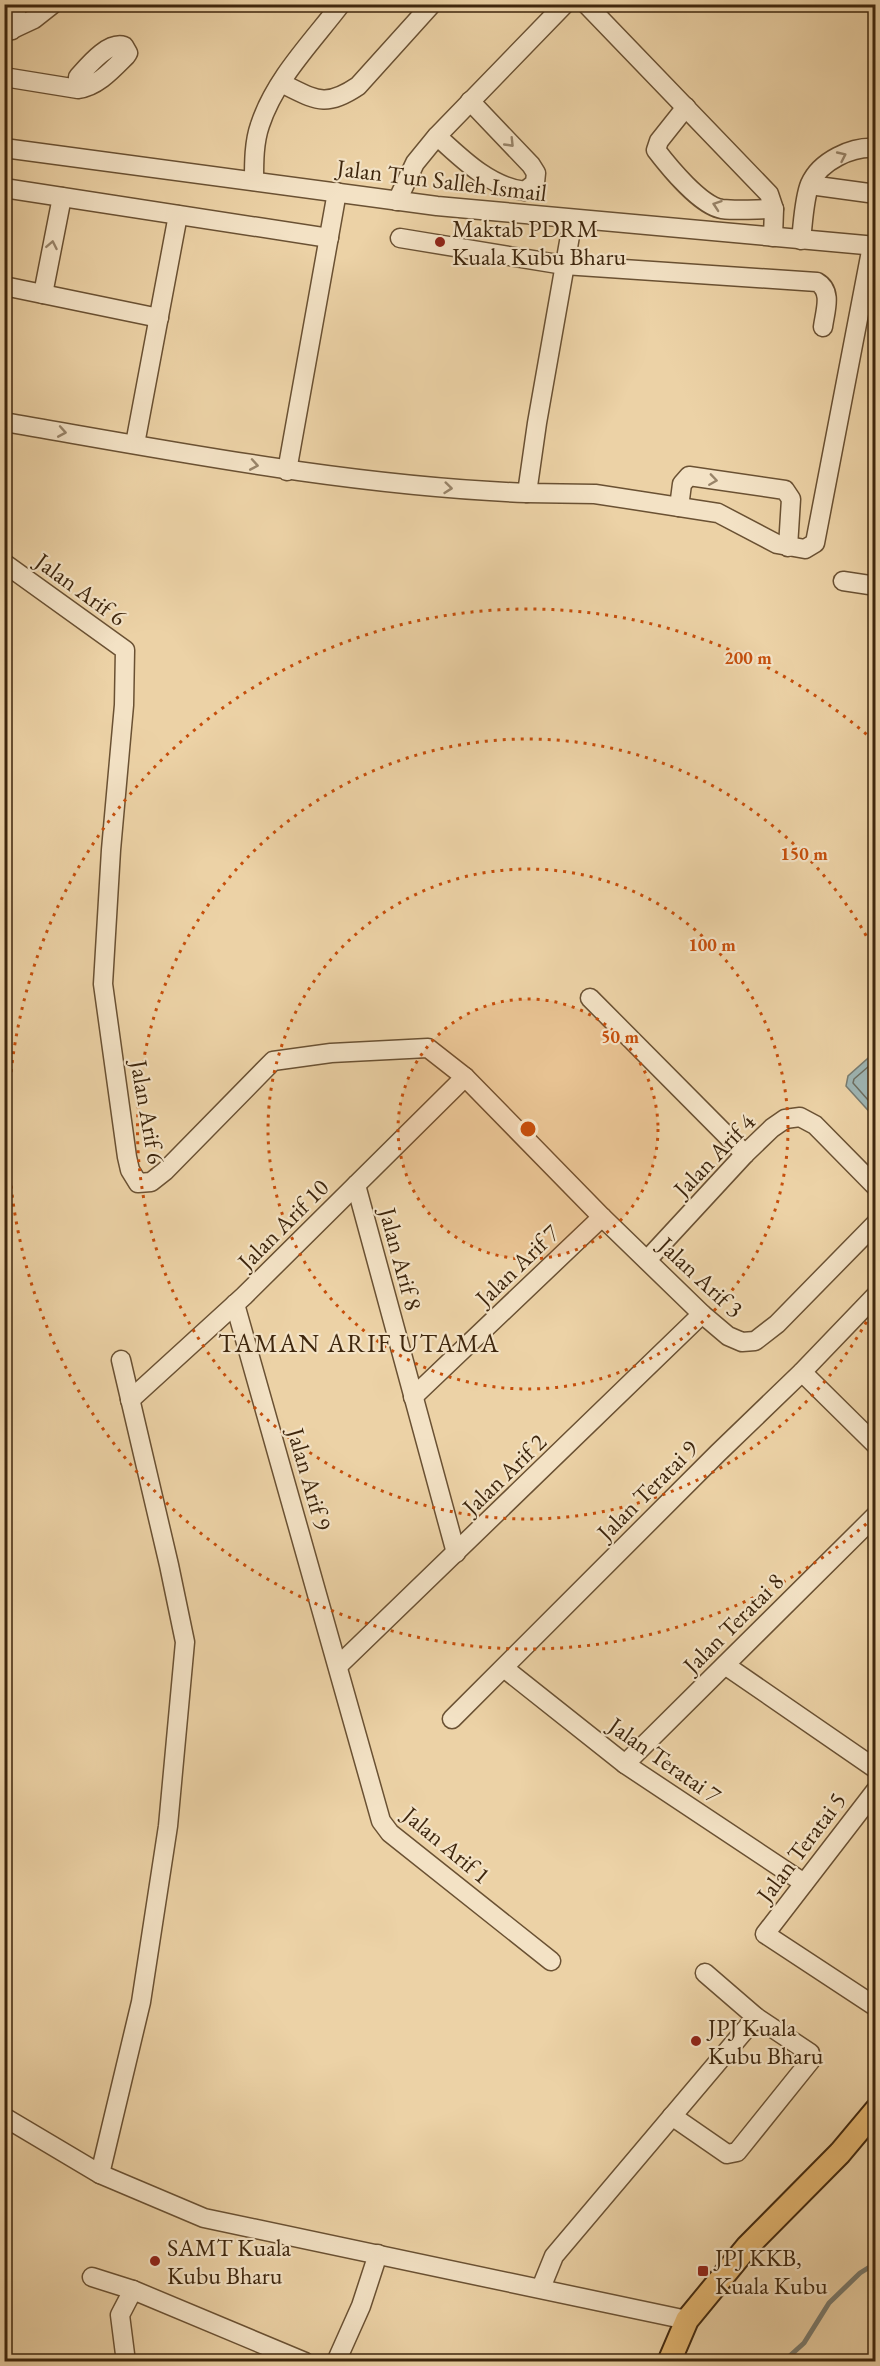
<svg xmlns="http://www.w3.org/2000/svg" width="880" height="2366" font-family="'EB Garamond',serif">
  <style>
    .water { fill: #9eb5b3; stroke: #787c71; stroke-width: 1.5 }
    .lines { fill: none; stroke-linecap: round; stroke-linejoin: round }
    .shore { stroke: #6e6e60; stroke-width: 1.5 }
    .stream { stroke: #787c71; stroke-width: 5 }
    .minor-casing { stroke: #6a5133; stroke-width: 21 }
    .major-casing { stroke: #3e260d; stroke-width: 26 }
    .minor { stroke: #f3e2c5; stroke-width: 18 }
    .major { stroke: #e6b973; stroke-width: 22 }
    .oneway { stroke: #988469 }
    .ring { fill: none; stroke: #c64f0c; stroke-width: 3; stroke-dasharray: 3 6 }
    .poi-dot { fill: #8f2418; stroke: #f3e2c5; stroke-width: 2 }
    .labels { text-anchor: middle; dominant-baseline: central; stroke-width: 4.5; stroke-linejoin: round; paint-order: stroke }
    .street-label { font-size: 24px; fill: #3e260d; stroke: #f3e2c5 }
    .poi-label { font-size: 24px; fill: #3e260d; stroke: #f3e2c5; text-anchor: start }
    .neighbourhood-label { font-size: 26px; letter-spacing: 1.5px; fill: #3e260d; stroke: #f3e2c5 }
    .centre { fill: #c64f0c; stroke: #f3e2c5; stroke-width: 3 }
    .ring-label { font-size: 18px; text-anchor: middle; font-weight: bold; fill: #c64f0c; stroke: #f3e2c5; stroke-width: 4.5; stroke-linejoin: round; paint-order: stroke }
  </style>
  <rect width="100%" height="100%" fill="#ecd2a6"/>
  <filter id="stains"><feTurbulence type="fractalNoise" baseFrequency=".00333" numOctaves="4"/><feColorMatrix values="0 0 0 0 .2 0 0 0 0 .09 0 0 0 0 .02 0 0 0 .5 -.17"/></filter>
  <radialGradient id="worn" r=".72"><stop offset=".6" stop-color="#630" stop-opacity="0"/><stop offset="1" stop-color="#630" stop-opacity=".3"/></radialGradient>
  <!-- water -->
  <polygon class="water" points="875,1052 875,1118 846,1086 848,1076"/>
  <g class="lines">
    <!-- shore -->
    <polyline class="shore" points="876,1060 854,1079 853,1083 876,1109"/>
    <!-- stream -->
    <polyline class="stream" points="783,2362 804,2343 829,2303 860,2273 876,2263"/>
    <!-- minor casing -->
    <g class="minor-casing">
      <g id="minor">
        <polyline points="586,4 769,194 774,209 773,237"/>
        <polyline points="12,30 18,4"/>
        <polyline points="4,33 34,19 53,4"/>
        <path d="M4,77l74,12c19,-2 35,-20 48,-33l2,-3 -4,-7c-16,-5 -36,20 -46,31v12"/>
        <path d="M281,83c34,16 43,26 77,3l74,-82"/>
        <path d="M686,107l-27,34 -3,9c13,17 45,56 66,59 17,2 35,0 52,0"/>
        <path d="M437,136c25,23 53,51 88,55l10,-8 1,-10 -5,-8 -61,-64"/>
        <polyline points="4,148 437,206 876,246"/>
        <path d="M254,181c0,-19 0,-39 6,-56 15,-46 52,-83 81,-121"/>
        <polyline points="810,185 876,194"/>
        <polyline points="4,188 329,238"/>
        <polyline points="397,201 415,163 437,136 565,4"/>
        <polyline points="573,219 537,423 527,493 595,494 718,513 777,544 805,549 815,543 872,246"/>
        <path d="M400,238l164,27 253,17c16,9 8,29 6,45"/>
        <path d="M801,240c2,-16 3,-42 9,-56 10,-23 42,-38 66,-36"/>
        <polyline points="4,286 159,318"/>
        <polyline points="43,294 62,197"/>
        <path d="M4,422c174,30 347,64 523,71"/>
        <polyline points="135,444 178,215"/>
        <polyline points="287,471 337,192"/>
        <polyline points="679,507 682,484 689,476 785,490 791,499 788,547"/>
        <polyline points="4,563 125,650 124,705 111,850 103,984 127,1157 130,1170 138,1183 151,1182 165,1171 273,1061 331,1053 428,1048 465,1077 602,1217 702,1314 728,1336 742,1342 755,1341 777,1324 876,1223"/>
        <polyline points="843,581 876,586"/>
        <polyline points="590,998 745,1154"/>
        <polyline points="356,1185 456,1553"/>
        <polyline points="647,1260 745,1154 772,1128 785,1119 800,1117 815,1125 876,1187"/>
        <polyline points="235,1304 381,1821 390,1833 551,1961"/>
        <polyline points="802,1372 876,1445"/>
        <polyline points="413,1397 602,1217"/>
        <polyline points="130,1400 244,1296 465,1077"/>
        <polyline points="725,1665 876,1769"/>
        <polyline points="338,1666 702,1314"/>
        <polyline points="504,1668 625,1764 804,1883"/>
        <polyline points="452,1719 718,1453 802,1372 876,1295"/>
        <polyline points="625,1764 876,1515"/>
        <polyline points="876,1790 765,1934 876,2007"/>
        <polyline points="672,2116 727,2154 737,2152 811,2060 810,2053 756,2017 705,1973"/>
        <polyline points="4,2117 100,2174 204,2218 687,2320"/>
        <polyline points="100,2174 141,2002 168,1826 185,1642 169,1565 121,1360"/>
        <polyline points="92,2277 133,2290 305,2362"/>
        <polyline points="541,2288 554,2256 756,2017"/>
        <polyline points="126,2362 120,2315 133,2290"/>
        <polyline points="336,2362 361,2306 378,2254"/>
      </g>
    </g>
    <!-- major casing -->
    <g class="major-casing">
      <polyline id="major" points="669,2362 687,2320 747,2247 840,2153 876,2110"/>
    </g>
    <!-- minor -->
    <use href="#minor" class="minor"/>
    <!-- major -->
    <use href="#major" class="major"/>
  </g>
  <!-- one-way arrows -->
  <defs><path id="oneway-chevron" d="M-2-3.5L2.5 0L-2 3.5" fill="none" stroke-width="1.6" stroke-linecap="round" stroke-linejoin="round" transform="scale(1.5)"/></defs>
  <g class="oneway">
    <use href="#oneway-chevron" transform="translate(510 143) rotate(46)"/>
    <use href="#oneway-chevron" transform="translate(842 156) rotate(-25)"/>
    <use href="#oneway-chevron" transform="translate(717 205) rotate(-161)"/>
    <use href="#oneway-chevron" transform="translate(52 245) rotate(-79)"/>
    <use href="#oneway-chevron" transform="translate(62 432) rotate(10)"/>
    <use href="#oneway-chevron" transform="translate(254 465) rotate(10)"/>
    <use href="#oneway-chevron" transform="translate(713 480) rotate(8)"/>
    <use href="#oneway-chevron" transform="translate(448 488) rotate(6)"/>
  </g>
  <!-- distance rings -->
  <circle cx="528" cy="1129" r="130" fill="#c64f0c" fill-opacity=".12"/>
  <g class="ring">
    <circle cx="528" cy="1129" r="130"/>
    <circle cx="528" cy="1129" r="260"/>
    <path d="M875 1306A390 390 0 1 1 875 952"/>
    <path d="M873 1518A520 520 0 1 1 873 740"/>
  </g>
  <!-- markers -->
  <g class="poi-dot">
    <circle cx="440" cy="242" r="6"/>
    <circle cx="696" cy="2041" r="6"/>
    <circle cx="155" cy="2261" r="6"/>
    <rect x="697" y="2265" width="12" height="12" rx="3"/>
  </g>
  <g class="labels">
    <!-- street labels -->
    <g class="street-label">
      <text transform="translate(442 180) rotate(7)">Jalan Tun Salleh Ismail</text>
      <text transform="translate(81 589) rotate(36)">Jalan Arif 6</text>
      <text transform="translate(148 1112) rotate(80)">Jalan Arif 6</text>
      <text transform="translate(714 1155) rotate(-46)">Jalan Arif 4</text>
      <text transform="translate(283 1224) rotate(-45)">Jalan Arif 10</text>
      <text transform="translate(401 1259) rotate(75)">Jalan Arif 8</text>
      <text transform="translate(517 1265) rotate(-44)">Jalan Arif 7</text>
      <text transform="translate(701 1277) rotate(43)">Jalan Arif 3</text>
      <text transform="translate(504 1474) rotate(-44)">Jalan Arif 2</text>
      <text transform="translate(310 1479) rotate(74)">Jalan Arif 9</text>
      <text transform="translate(647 1490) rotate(-45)">Jalan Teratai 9</text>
      <text transform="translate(733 1623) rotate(-45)">Jalan Teratai 8</text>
      <text transform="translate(665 1760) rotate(35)">Jalan Teratai 7</text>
      <text transform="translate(447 1845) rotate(40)">Jalan Arif 1</text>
      <text transform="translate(801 1847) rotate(-53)">Jalan Teratai 5</text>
    </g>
    <!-- poi labels -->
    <g class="poi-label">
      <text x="452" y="228">Maktab PDRM<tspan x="452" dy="28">Kuala Kubu Bharu</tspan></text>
      <text x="708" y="2027">JPJ Kuala<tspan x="708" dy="28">Kubu Bharu</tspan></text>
      <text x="167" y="2247">SAMT Kuala<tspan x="167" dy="28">Kubu Bharu</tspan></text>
      <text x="715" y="2257">JPJ KKB,<tspan x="715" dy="28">Kuala Kubu</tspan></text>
    </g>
    <!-- neighbourhood labels -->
    <g class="neighbourhood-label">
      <text x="359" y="1343">TAMAN ARIF UTAMA</text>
    </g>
  </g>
  <circle cx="528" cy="1129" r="9" class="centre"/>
  <g class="ring-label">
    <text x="748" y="664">200 m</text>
    <text x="804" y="860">150 m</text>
    <text x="712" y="951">100 m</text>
    <text x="620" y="1043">50 m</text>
  </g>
  <!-- margin -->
  <rect width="880" height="2366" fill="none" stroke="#ecd2a6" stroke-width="24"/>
  <rect x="6" y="6" width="868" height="2354" fill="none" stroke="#3e260d" stroke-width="3"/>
  <rect x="12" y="12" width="856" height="2342" fill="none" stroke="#3e260d" stroke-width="1.5"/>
  <rect width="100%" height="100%" filter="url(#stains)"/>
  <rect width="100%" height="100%" fill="url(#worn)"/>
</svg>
